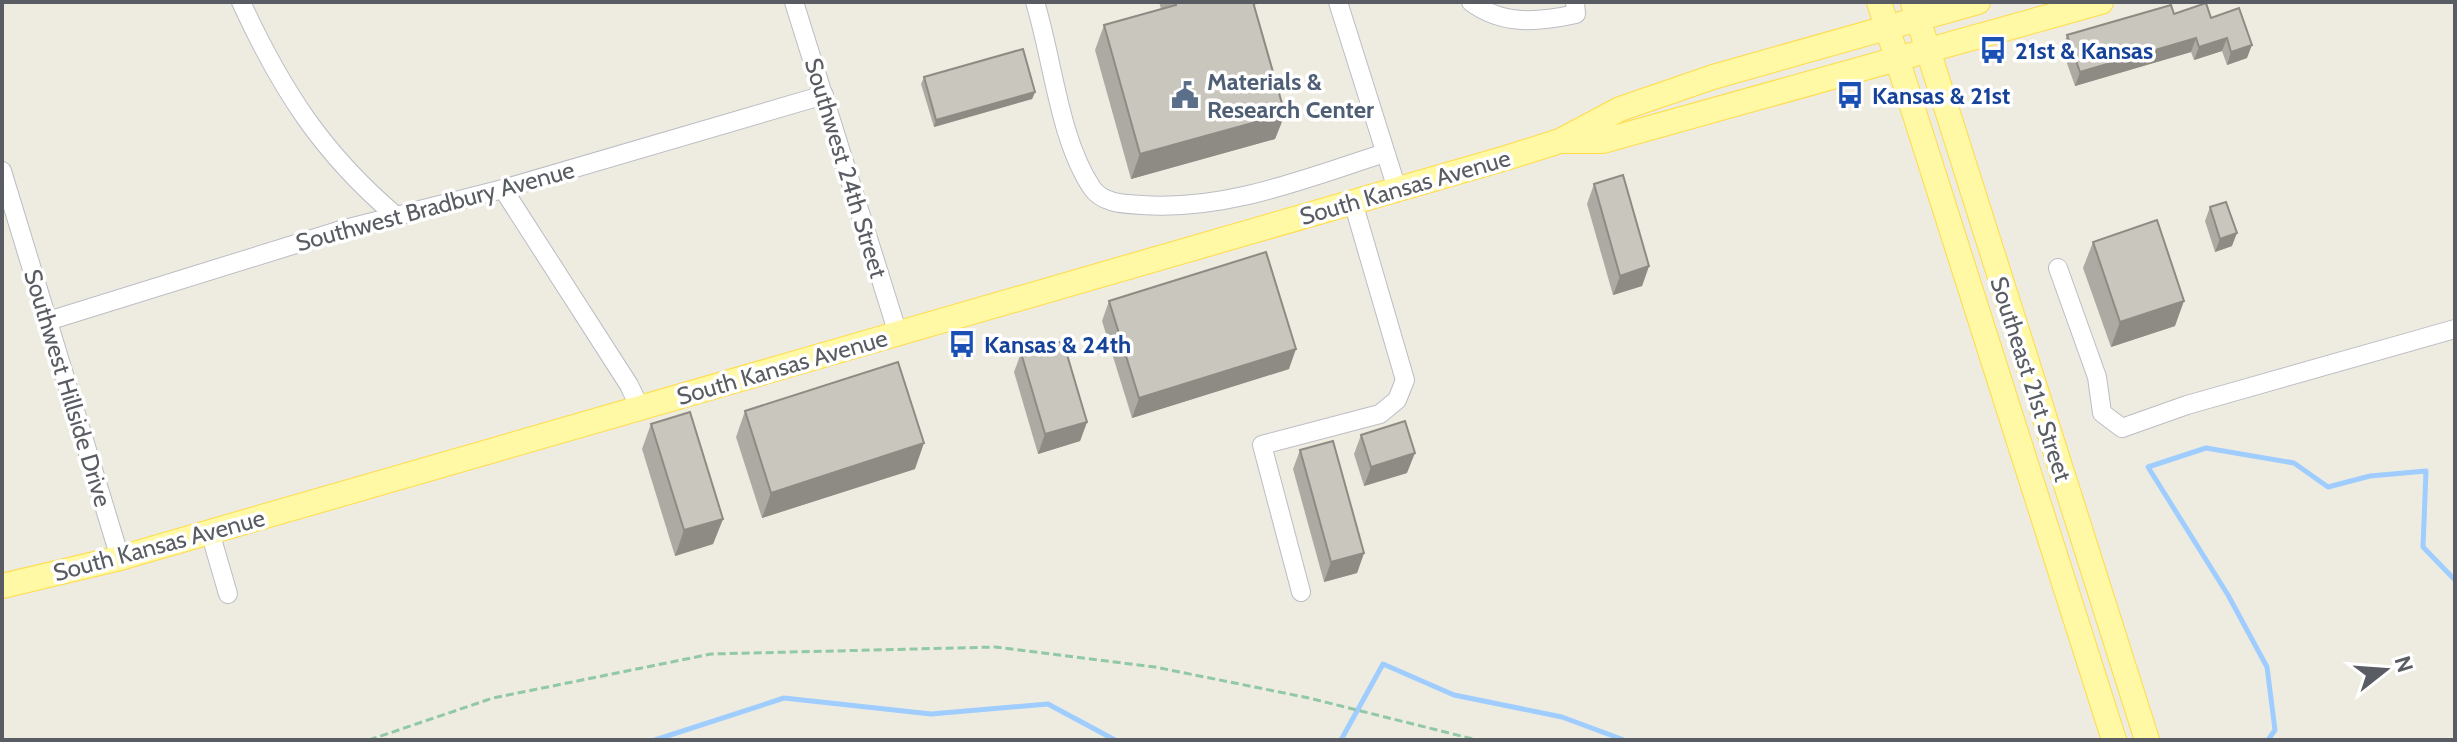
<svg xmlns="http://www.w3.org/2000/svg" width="2457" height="742" font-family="Cabin,sans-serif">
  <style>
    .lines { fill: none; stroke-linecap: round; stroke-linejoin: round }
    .stream { stroke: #9fcdff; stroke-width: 5 }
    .minor-casing { stroke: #bbbdc4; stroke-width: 20 }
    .major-casing { stroke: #ffdc48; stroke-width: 26 }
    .path { stroke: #91c8a5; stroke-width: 3; stroke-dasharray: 8 4; stroke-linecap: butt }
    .minor { stroke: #fff; stroke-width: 18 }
    .major { stroke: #fff8a4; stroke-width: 24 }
    .wall { fill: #adaaa3 }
    .shaded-wall { fill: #8d8b84 }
    .building { fill: #c9c6bd; stroke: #8d8b84; stroke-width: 2 }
    .labels { text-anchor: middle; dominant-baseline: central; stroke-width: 7; stroke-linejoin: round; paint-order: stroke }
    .transit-label { font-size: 24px; font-weight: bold; fill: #164399; stroke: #fff; text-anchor: start }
    .service-label { font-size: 24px; font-weight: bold; fill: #4e5e75; stroke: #fff; text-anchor: start }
    .street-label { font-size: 24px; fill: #595d63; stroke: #fff }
  </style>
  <rect width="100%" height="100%" fill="#eeece0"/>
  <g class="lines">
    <!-- stream -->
    <g class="stream">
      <polyline points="655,740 784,698 931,714 1048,704 1115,740"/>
      <polyline points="1341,740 1383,664 1454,695 1562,717 1624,740"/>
      <polyline points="2268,740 2275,730 2267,667 2228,595 2148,467 2206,448 2294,463 2328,487 2370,476 2426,471 2423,547 2455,580"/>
    </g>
    <!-- minor casing -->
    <g class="minor-casing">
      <g id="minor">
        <path d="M241,2c40,87 81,151 154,213"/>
        <polyline points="794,2 898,334"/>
        <path d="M1035,2c18,58 24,137 57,186 11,16 33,16 50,17 85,6 164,-27 243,-52"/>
        <polyline points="1338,2 1397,189"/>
        <path d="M1471,2c32,24 68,20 105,12l-1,-12"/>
        <polyline points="2,171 120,558"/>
        <polyline points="503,189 629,385 640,408"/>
        <polyline points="2058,268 2097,377 2102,413 2122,428 2187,405 2455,329"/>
        <polyline points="48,321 341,230 503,189 824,95"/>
        <polyline points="210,532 228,594"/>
        <polyline points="1301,592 1262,445 1380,414 1397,400 1405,380 1353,202"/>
      </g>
    </g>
    <!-- major casing -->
    <g class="major-casing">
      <g id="major">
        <polyline points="1879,2 2114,740"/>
        <polyline points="1913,3 2147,740"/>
        <polyline points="1563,141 1603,141 2101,2"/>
        <polyline points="2,586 120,558 1506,158 1560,141 1620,109 1713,77 1978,2"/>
      </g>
    </g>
    <!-- path -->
    <polyline class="path" points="369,740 493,698 711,654 995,647 1155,667 1309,698 1477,740"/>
    <!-- minor -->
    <use href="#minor" class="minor"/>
    <!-- major -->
    <use href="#major" class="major"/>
  </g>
  <!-- wall -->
  <g class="wall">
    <polygon points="1159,2 1264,2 1254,5 1285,114 1275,139 1131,179 1095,50 1104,25 1161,9"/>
    <polygon points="2211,18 2247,58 2227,65 2222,51 2194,60 2191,52 2075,86 2062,49 2067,35"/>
    <polygon points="924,77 1035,92 1032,99 934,127 921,84"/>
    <polygon points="1594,184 1649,266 1642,286 1613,295 1587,204"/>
    <polygon points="2210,207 2232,246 2215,252 2205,221"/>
    <polygon points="2093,242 2175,326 2111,347 2083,268"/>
    <polygon points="1109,301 1289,369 1132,418 1102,321"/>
    <polygon points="1021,353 1087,422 1080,441 1038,454 1014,372"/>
    <polygon points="745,411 915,469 762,518 736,437"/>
    <polygon points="651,424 723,519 713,544 675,556 642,449"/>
    <polygon points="1361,435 1407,473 1364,486 1354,454"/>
    <polygon points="1300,450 1364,553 1357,573 1324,582 1293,469"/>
  </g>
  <!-- shaded-wall -->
  <g class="shaded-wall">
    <polygon points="2196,38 2191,52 2075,86 2080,72"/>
    <polygon points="2227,38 2222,51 2194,60 2199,47"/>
    <polygon points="2252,45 2247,58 2227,65 2231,52"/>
    <polygon points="1035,92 1032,99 934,127 936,120"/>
    <polygon points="1285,114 1275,139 1131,179 1140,154"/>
    <polygon points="2237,233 2232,246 2215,252 2220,239"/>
    <polygon points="1649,266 1642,286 1613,295 1620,276"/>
    <polygon points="2184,301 2175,326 2111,347 2120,322"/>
    <polygon points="1296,349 1289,369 1132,418 1139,398"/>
    <polygon points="1087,422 1080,441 1038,454 1045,434"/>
    <polygon points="924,443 915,469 762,518 771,493"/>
    <polygon points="1415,453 1407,473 1364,486 1371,467"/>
    <polygon points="723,519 713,544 675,556 684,530"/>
    <polygon points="1364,553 1357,573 1324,582 1331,562"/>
  </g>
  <!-- building -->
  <g class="building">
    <polygon points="1176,2 1253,2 1285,114 1140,154 1104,25 1176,5"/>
    <polygon points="2206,3 2211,18 2239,8 2252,45 2231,52 2227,38 2199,47 2196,38 2080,72 2067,35 2171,5 2174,14"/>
    <polygon points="1023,49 1035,92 936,120 924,77"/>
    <polygon points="1623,175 1649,266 1620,276 1594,184"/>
    <polygon points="2226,202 2237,233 2220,239 2210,207"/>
    <polygon points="2157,220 2184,301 2120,322 2093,242"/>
    <polygon points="1266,252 1296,349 1139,398 1109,301"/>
    <polygon points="1063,341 1087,422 1045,434 1021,353"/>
    <polygon points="898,362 924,443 771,493 745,411"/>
    <polygon points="690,412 723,519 684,530 651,424"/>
    <polygon points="1405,421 1415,453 1371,467 1361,435"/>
    <polygon points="1333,441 1364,553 1331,562 1300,450"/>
  </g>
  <!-- icons -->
  <defs>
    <g id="bus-bare" transform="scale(2.16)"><path d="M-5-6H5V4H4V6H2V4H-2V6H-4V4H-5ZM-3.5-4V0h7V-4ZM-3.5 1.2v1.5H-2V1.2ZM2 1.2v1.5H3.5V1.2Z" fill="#1a4fb4" stroke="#fff" stroke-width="2.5" paint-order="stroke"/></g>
    <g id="civic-bare" transform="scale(2.16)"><path d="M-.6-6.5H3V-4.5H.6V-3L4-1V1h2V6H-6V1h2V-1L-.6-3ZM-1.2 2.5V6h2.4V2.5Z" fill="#5c6f8a" stroke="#fff" stroke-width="2.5" paint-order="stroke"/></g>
  </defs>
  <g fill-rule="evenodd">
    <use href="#bus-bare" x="1993" y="50"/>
    <use href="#civic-bare" x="1185" y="95"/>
    <use href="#bus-bare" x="1850" y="95"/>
    <use href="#bus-bare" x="962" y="344"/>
  </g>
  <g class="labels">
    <!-- transit labels -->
    <g class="transit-label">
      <text x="2015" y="50">21st &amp; Kansas</text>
      <text x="1872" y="95">Kansas &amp; 21st</text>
      <text x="984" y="344">Kansas &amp; 24th</text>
    </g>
    <!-- service labels -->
    <g class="service-label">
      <text x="1207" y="81">Materials &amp;<tspan x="1207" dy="28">Research Center</tspan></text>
    </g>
    <!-- street labels -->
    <g class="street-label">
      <text transform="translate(846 168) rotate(73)">Southwest 24th Street</text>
      <text transform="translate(1405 187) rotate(-16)">South Kansas Avenue</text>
      <text transform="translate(435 206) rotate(-15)">Southwest Bradbury Avenue</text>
      <text transform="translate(782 367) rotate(-16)">South Kansas Avenue</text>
      <text transform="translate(2031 379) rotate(72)">Southeast 21st Street</text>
      <text transform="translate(68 388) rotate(73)">Southwest Hillside Drive</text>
      <text transform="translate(159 545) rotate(-15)">South Kansas Avenue</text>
    </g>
  </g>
  <!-- border -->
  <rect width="2457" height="742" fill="none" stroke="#595d63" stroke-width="8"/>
  <!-- north arrow -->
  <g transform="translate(2385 670) rotate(73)" stroke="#ffffff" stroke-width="6" paint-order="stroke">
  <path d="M0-6L14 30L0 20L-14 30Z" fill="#595d63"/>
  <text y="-12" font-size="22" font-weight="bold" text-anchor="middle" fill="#595d63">N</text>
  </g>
</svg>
